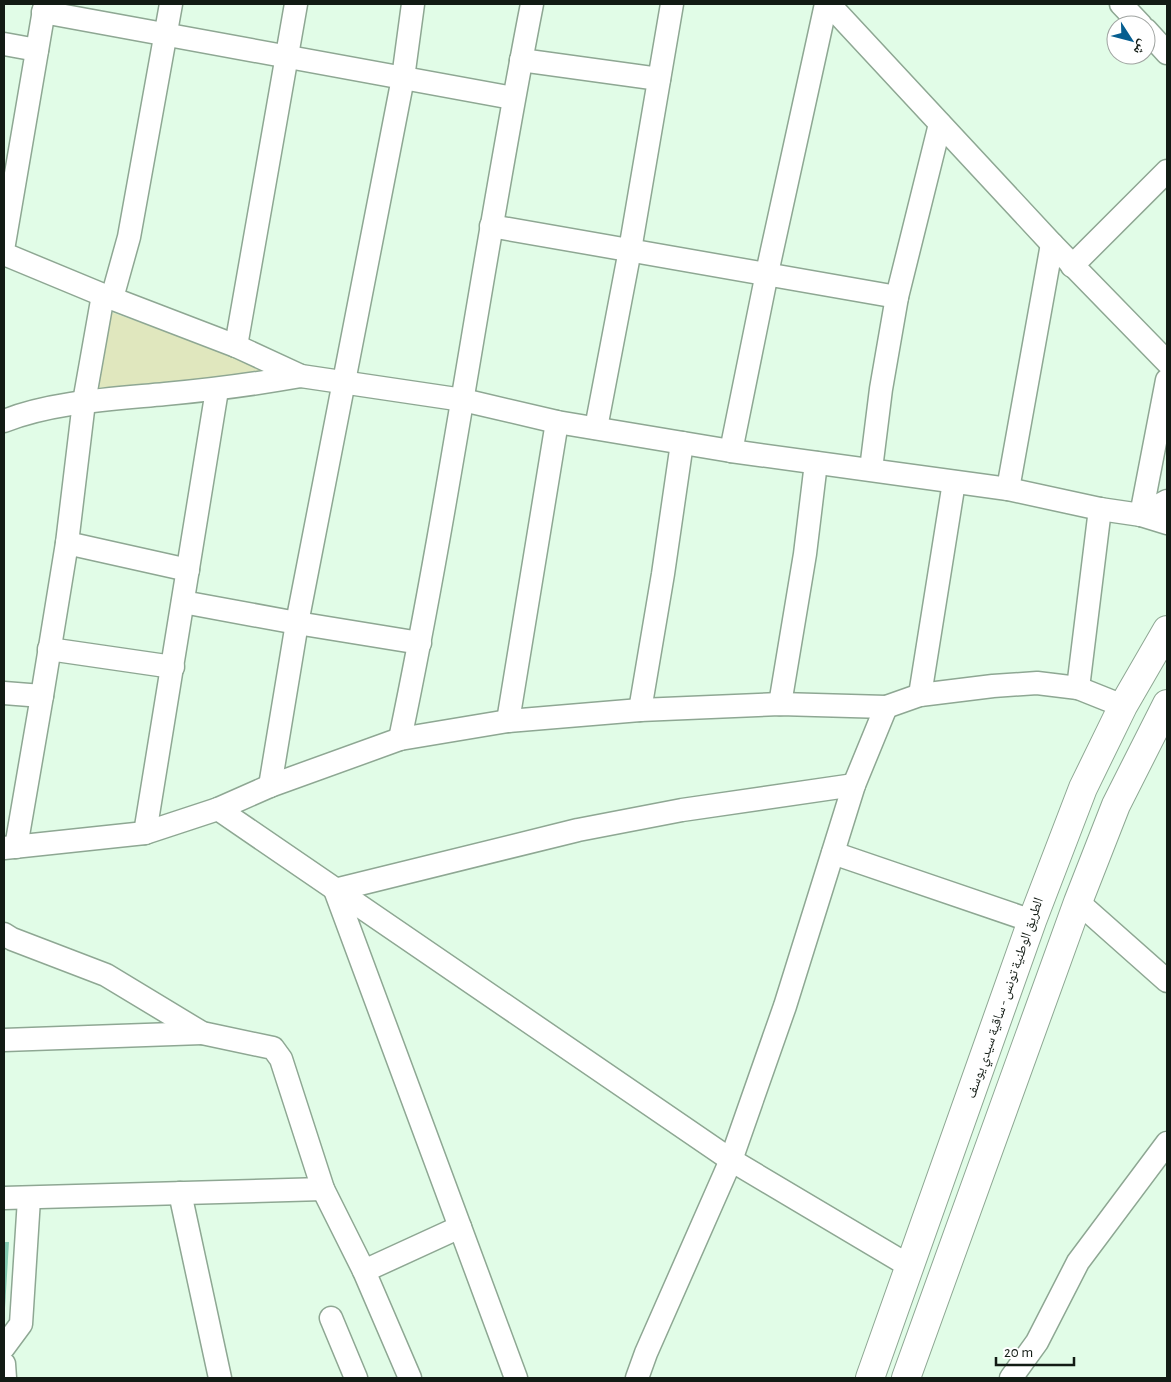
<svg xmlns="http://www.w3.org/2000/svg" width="1171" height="1382" font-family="'Alegreya Sans','Noto Naskh Arabic',sans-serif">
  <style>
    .green { fill: #e0e7be }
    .building { fill: #89cfb6 }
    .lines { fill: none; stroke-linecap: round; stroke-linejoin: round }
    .street-casing { stroke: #8ea793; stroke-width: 25 }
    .primary-casing { stroke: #8ea793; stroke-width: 30 }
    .street { stroke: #fff; stroke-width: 22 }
    .primary { stroke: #fff; stroke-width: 28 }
    .labels { text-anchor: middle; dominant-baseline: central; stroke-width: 4.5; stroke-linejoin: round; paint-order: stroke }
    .street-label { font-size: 14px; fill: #121b14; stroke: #fff }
  </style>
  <rect width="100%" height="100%" fill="#e1fce7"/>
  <!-- green -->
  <polygon class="green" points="111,312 280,372 97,388"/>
  <!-- building -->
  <polygon class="building" points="4,1242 9,1242 5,1308 4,1308"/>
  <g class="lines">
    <!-- street casing -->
    <g class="street-casing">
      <g id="street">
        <polyline points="829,4 1052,244 1167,362"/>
        <polyline points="1121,4 1141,25"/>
        <polyline points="43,12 513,98"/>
        <polyline points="1146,30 1167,53"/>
        <polyline points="4,44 37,50"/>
        <polyline points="521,60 659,79"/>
        <polyline points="491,226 897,297"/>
        <polyline points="4,244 45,4"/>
        <polyline points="4,254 103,295 236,346 301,376 463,400 557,422 731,451 1008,489 1100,509 1141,515 1167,523"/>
        <polyline points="1072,266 1167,171"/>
        <polyline points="112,298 129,237 171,4"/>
        <polyline points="236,346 296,4"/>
        <path d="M4,421c48,-19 109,-22 161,-27 46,-4 90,-10 136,-18"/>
        <polyline points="596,428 630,250 672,4"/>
        <polyline points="731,451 767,273 826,4"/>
        <polyline points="871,469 881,389 897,297 940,124"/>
        <polyline points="1008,489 1052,244"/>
        <polyline points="1141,515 1167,380"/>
        <polyline points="1141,515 1167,501"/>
        <polyline points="67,543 188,570"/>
        <polyline points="183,602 297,623 420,643"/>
        <polyline points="49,649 173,667"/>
        <polyline points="1078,688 1100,509"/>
        <polyline points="4,693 42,696"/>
        <polyline points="920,695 954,482"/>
        <polyline points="780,704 805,554 816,463"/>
        <polyline points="640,710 663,574 682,443"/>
        <polyline points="508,721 557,422"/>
        <path d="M400,739c51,-244 84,-491 132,-735"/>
        <polyline points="270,786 297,623 403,78 413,4"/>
        <polyline points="218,809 731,1160 911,1267"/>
        <polyline points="145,833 217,390"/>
        <polyline points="16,847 42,696 67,543 84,402 103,295"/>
        <polyline points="4,848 145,833 218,809 270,786 400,739 508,721 640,710 780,704 886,707 920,695 993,686 1037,683 1078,688 1123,706"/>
        <polyline points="833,853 1032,921"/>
        <polyline points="1078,902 1167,981"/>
        <polyline points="4,934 12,939 106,975 202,1033 273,1048 281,1059 323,1189 364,1271 410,1378"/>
        <polyline points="4,1040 202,1033"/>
        <polyline points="180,1193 220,1378"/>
        <polyline points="4,1198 323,1189"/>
        <polyline points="364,1271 460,1227"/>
        <polyline points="331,1318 356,1378"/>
        <polyline points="4,1347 21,1324 29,1199"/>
        <polyline points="4,1364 5,1378"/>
        <polyline points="516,1378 335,890 578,830 682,810 854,785"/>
        <polyline points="637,1378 646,1353 731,1160 785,1006 854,785 886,707"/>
        <polyline points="1011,1378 1037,1342 1078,1262 1167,1143"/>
      </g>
    </g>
    <!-- primary casing -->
    <g class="primary-casing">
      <g id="primary">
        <polyline points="870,1378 1032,921 1083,788 1123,706 1167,630"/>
        <polyline points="906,1378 1078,902 1116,805 1167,704"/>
      </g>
    </g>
    <!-- street -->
    <use href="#street" class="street"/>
    <!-- primary -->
    <use href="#primary" class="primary"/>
  </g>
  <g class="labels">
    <!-- street labels -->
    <g class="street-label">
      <text transform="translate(1005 998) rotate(-71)">الطريق الوطنية تونس - ساقية سيدي يوسف</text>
    </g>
  </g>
  <!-- border -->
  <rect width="1171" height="1382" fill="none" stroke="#121b14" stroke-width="10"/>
  <!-- north arrow -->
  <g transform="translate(1131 40) rotate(126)"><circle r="24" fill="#ffffff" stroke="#a0a4a1"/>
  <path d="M0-4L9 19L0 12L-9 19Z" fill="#065e90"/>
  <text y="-8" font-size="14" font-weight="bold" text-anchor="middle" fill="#121b14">ش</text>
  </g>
  <!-- scale -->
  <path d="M996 1357v8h78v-8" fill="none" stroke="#121b14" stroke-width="2.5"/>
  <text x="1004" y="1357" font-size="15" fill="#121b14" stroke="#ffffff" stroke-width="4" paint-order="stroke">20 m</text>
</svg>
